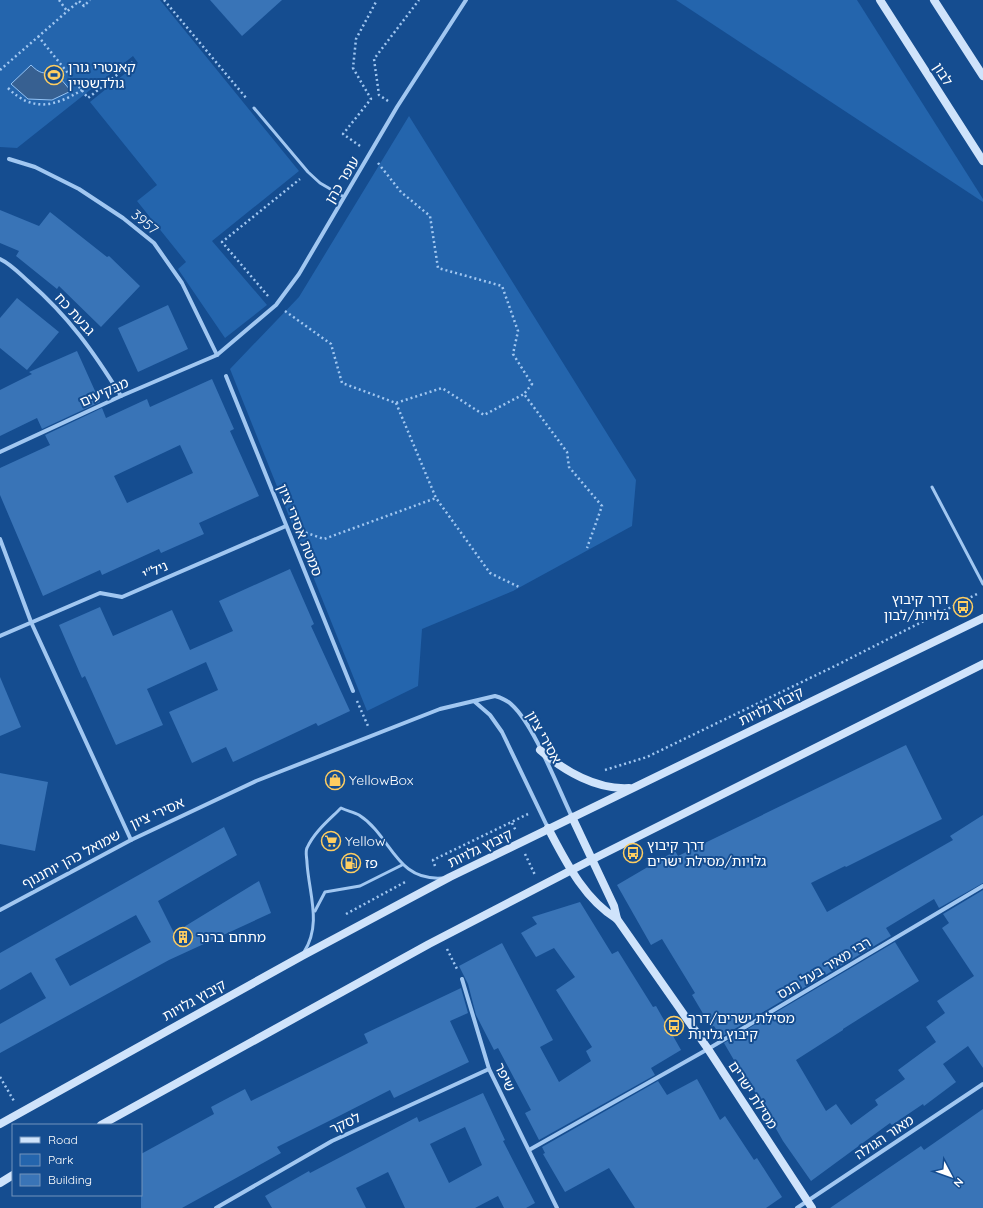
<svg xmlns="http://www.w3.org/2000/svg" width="983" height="1208" font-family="Quicksand,'Noto Sans Hebrew',sans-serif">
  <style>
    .green { fill: #2465ad }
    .water { fill: #376091; stroke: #93c2f4 }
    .building { fill: #3974b7; fill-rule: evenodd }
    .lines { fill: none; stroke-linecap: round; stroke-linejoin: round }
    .path { stroke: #a1c7f1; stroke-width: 2.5; stroke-dasharray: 2 3; stroke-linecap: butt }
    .lane { stroke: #a1c7f1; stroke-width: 3 }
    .street { stroke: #a1c7f1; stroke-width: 4 }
    .secondary { stroke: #cfe3fb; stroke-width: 8 }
    .labels { text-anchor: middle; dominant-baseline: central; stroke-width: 4; stroke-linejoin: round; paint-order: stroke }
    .poi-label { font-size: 14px; fill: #fff; stroke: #154d90; text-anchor: start }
    .street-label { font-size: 14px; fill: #fff; stroke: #154d90 }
  </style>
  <rect width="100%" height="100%" fill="#154d90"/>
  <!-- green -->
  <g class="green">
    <polygon points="0,0 160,0 299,171 212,241 267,305 225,338 178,269 186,262 137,201 157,185 90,102 138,63 133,56 17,148 0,147"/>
    <polygon points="676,0 857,0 983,199 983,202"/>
    <polygon points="409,116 636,480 632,526 513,591 422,629 418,686 367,711 230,369 299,297"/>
  </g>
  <!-- water -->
  <path class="water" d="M31,65c8,8 13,10 23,6l17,20 -19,9 -24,-1 -17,-15z"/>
  <!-- building -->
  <g class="building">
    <polygon points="210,0 282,0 242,36"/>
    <polygon points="0,210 39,226 50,212 107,257 109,256 140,286 101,327 59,286 57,289 16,256 19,251 0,243"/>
    <polygon points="17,298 59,332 27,370 0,348 0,318"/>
    <polygon points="168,305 188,349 138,372 118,328"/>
    <polygon points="77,351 100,402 42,429 37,418 0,436 0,390 32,374 29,372"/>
    <path d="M212,379l22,50 -4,2 29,65 -60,27 5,11 -43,19 -2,-4 -57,26 -2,-5 -57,26 -43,-101v-27l50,-23 -5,-10 57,-27 4,10 41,-19 3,8zM180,445l13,28 -66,30 -13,-27z"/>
    <polygon points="290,569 314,624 311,626 350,711 318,726 316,723 233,762 226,747 192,763 169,712 218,690 206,662 147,689 163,725 116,745 85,676 82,678 59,625 100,607 113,636 172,610 190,650 233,631 219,601"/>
    <polygon points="0,677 21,727 0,736"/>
    <polygon points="906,745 942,819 846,867 845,866 811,883 827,912 953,840 950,836 983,815 983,883 939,908 934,899 886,928 891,936 721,1037 714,1026 711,1027 692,995 695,993 662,939 651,945 617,885 675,851 678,856"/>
    <polygon points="0,773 48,782 35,851 0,844"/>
    <path d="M224,827l13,28 -79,46 16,32 85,-52 12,32 -102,47 -169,93v-29l46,-26 -15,-26 -31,18v-37zM136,915l15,27 -81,44 -15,-27z"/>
    <polygon points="983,890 983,1068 968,1046 943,1064 956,1082 924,1106 923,1104 892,1125 890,1123 811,1181 783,1141 751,1085 749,1086 724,1043 895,942 919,981 843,1029 843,1030 796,1060 826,1111 836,1104 851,1125 878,1105 875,1100 905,1079 898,1070 936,1042 926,1027 945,1013 937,1001 974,976 942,928 949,923 943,914"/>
    <polygon points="580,902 612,954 618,951 653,1007 656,1006 681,1050 651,1068 655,1075 539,1140 525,1113 531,1110 498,1048 494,1050 476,1015 468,984 459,966 502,943 553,1040 540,1047 559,1082 591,1061 586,1051 592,1047 556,990 575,977 554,948 536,957 521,933 537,924 532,917"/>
    <polygon points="461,988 468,1013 450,1021 469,1062 394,1098 390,1090 341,1115 277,1147 281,1153 182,1208 141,1208 141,1154 214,1114 211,1107 245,1089 251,1101 368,1043 364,1034"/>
    <polygon points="697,1079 720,1120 725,1116 754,1160 757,1158 782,1197 766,1208 635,1208 609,1168 565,1192 543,1154 545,1153 542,1147 658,1081 667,1095"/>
    <path d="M483,1093l22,47 -2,1 32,62 -9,5h-22l-6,-12 -23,12h-70l-17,-36 -32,16 10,20h-94l-7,-12 44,-25 1,2 107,-56 2,5zM465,1127l17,38 -33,18 -19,-39z"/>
    <polygon points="983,1109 983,1208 830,1208 921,1146 924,1150"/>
  </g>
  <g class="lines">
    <!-- path -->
    <g class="path">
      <polyline points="59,0 67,11"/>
      <polyline points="164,0 247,99"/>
      <polyline points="38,36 88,98 133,62"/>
      <polyline points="0,70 79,1 84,6 90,0"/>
      <path d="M8,88c24,24 46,19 74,2"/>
      <polyline points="388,101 379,95 374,59 419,0"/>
      <polyline points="360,146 343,134 371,99 353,68 356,39 377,0"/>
      <polyline points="378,163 401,192 430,216 438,268 502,286 518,331 513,354 532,384 524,394 567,452 569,467 602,506 587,548"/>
      <polyline points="268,296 222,242 300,179"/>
      <polyline points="285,311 331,344 342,383 396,403 442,388 484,415 524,394"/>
      <polyline points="396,403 436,498 490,573 519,587"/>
      <polyline points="301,531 324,539 436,498"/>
      <polyline points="357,701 368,726"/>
      <polyline points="605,770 647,757 837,665 977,594"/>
      <polyline points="512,823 516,831"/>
      <polyline points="525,854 535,875"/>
      <polyline points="435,866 433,860 528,814"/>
      <polyline points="346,914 407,881"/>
      <polyline points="447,949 457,969"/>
      <polyline points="0,1077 14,1101"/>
    </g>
    <!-- lane -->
    <g class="lane">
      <polyline points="254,108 308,172 320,183 344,197"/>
      <polyline points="932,487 983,584"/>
      <polyline points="315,911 325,892 360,886 402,865"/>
      <path d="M304,952c18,-28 5,-58 3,-89 0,-5 -2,-11 0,-15 7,-16 22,-28 34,-40 6,3 13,4 18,7 33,21 36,66 83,63"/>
    </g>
    <!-- street -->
    <g class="street">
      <polyline points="9,159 35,167 79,189 123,218 154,243 182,283 217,355"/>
      <path d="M0,259c11,5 20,15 29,23 40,35 64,69 92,114"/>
      <polyline points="226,376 353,691"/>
      <polyline points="0,452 121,396 217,355 276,305 299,274 397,107 466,0"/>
      <polyline points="0,539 31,622 131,840"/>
      <polyline points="0,636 100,593 122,597 286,526"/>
      <polyline points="475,702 490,715 502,732 548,828"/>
      <path d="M0,910l131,-70 125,-59 184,-72 55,-13c7,2 12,4 17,9 22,20 46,83 60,112"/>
      <polyline points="462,979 489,1069 557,1208"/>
      <polyline points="529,1150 708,1049 983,886"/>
      <polyline points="216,1208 332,1141 489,1069"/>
      <polyline points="797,1208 983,1084"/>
    </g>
    <!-- secondary -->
    <g class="secondary">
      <polyline points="880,0 983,161"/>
      <polyline points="934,0 983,76"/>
      <path d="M540,750c24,21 57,40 89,38"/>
      <polyline points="572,817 614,906 617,919"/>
      <path d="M548,828c18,34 36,71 69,91l91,130 104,159"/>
      <polyline points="0,1124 302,956 450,877 983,618"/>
      <polyline points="101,1125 429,944 593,859 983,664"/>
      <polyline points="0,1183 13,1175"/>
    </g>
  </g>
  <!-- icons -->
  <defs>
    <g id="stadium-ring" transform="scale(1)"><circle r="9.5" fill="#154d90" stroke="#ffce61" stroke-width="1.5"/><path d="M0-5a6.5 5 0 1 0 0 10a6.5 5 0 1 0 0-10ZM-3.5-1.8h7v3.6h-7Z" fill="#ffce61"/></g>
    <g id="bus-ring" transform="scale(1)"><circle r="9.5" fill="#154d90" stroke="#ffce61" stroke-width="1.5"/><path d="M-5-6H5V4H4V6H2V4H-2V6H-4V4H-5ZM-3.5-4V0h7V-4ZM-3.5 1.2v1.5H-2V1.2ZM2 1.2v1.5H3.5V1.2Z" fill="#ffce61"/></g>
    <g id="shop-ring" transform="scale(1)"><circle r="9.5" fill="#154d90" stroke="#ffce61" stroke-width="1.5"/><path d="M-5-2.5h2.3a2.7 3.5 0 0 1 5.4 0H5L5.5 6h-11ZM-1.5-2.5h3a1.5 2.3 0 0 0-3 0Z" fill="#ffce61"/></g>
    <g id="supermarket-ring" transform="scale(1)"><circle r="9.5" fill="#154d90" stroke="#ffce61" stroke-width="1.5"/><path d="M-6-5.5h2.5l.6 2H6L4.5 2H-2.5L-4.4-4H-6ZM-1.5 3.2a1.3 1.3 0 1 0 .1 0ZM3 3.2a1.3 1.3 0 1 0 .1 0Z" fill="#ffce61"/></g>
    <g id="fuel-ring" transform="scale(1)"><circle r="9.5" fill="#154d90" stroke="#ffce61" stroke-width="1.5"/><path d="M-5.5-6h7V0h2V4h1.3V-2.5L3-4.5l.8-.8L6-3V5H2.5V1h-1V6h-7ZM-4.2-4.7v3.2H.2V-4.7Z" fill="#ffce61"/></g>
    <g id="building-ring" transform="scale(1)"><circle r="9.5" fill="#154d90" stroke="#ffce61" stroke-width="1.5"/><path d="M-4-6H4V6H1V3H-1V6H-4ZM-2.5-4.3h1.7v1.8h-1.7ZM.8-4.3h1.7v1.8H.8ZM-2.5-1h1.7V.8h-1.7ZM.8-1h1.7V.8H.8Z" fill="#ffce61"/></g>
  </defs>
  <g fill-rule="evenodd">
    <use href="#stadium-ring" x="54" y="75"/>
    <use href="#bus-ring" x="963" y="607"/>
    <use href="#shop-ring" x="335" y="780"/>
    <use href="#supermarket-ring" x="331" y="841"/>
    <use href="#bus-ring" x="633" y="853"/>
    <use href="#fuel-ring" x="351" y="863"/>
    <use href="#building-ring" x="183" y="937"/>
    <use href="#bus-ring" x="674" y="1026"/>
  </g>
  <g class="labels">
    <!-- poi labels -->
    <g class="poi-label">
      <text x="68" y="67">קאנטרי גורן<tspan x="68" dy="16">גולדשטיין</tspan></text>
      <text x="949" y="599" text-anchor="end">דרך קיבוץ<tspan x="949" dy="16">גלויות/לבון</tspan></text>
      <text x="349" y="780">YellowBox</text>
      <text x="345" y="841">Yellow</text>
      <text x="647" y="845">דרך קיבוץ<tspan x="647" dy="16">גלויות/מסילת ישרים</tspan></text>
      <text x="365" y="863">פז</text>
      <text x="197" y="937">מתחם ברנר</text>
      <text x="688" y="1018">מסילת ישרים/דרך<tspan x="688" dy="16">קיבוץ גלויות</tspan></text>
    </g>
    <!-- street labels -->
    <g class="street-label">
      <text transform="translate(943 74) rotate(57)">לבון</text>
      <text transform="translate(342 180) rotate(-59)">עופר כהן</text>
      <text transform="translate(145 222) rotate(40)">3957</text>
      <text transform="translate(75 314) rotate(48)">גבעת כח</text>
      <text transform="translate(104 392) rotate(-24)">מבקיעים</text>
      <text transform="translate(300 530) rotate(68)">סמטת אסירי ציון</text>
      <text transform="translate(155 570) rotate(-23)">ניל"י</text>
      <text transform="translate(771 706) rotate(-26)">קיבוץ גלויות</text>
      <text transform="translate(544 737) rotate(61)">אסירי ציון</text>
      <text transform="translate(157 813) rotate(-24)">אסירי ציון</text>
      <text transform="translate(480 848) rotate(-26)">קיבוץ גלויות</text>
      <text transform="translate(71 859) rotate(-28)">שמואל כהן יוחננוף</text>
      <text transform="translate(824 968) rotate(-31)">רבי מאיר בעל הנס</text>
      <text transform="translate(194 1000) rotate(-29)">קיבוץ גלויות</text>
      <text transform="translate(505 1077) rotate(65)">שיפר</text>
      <text transform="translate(753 1095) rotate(57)">מסילת ישרים</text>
      <text transform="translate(345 1123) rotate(-25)">לסקר</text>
      <text transform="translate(884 1137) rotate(-34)">מאור הגולה</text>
    </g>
  </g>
  <!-- legend -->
  <rect x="12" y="1124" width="130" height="72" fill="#154d90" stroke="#7394bc"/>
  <rect x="20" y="1137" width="20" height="6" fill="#cfe3fb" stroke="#7394bc"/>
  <text x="48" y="1144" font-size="12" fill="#ffffff">Road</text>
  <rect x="20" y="1154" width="20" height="12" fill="#2465ad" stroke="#7394bc"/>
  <text x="48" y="1164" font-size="12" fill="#ffffff">Park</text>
  <rect x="20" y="1174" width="20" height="12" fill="#3974b7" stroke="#7394bc"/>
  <text x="48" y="1184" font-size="12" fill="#ffffff">Building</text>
  <!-- north arrow -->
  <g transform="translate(951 1176) rotate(131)" stroke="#154d90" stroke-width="3" paint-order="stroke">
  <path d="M0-3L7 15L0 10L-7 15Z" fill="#ffffff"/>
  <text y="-6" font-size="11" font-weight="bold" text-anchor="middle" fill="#ffffff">N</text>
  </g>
</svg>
